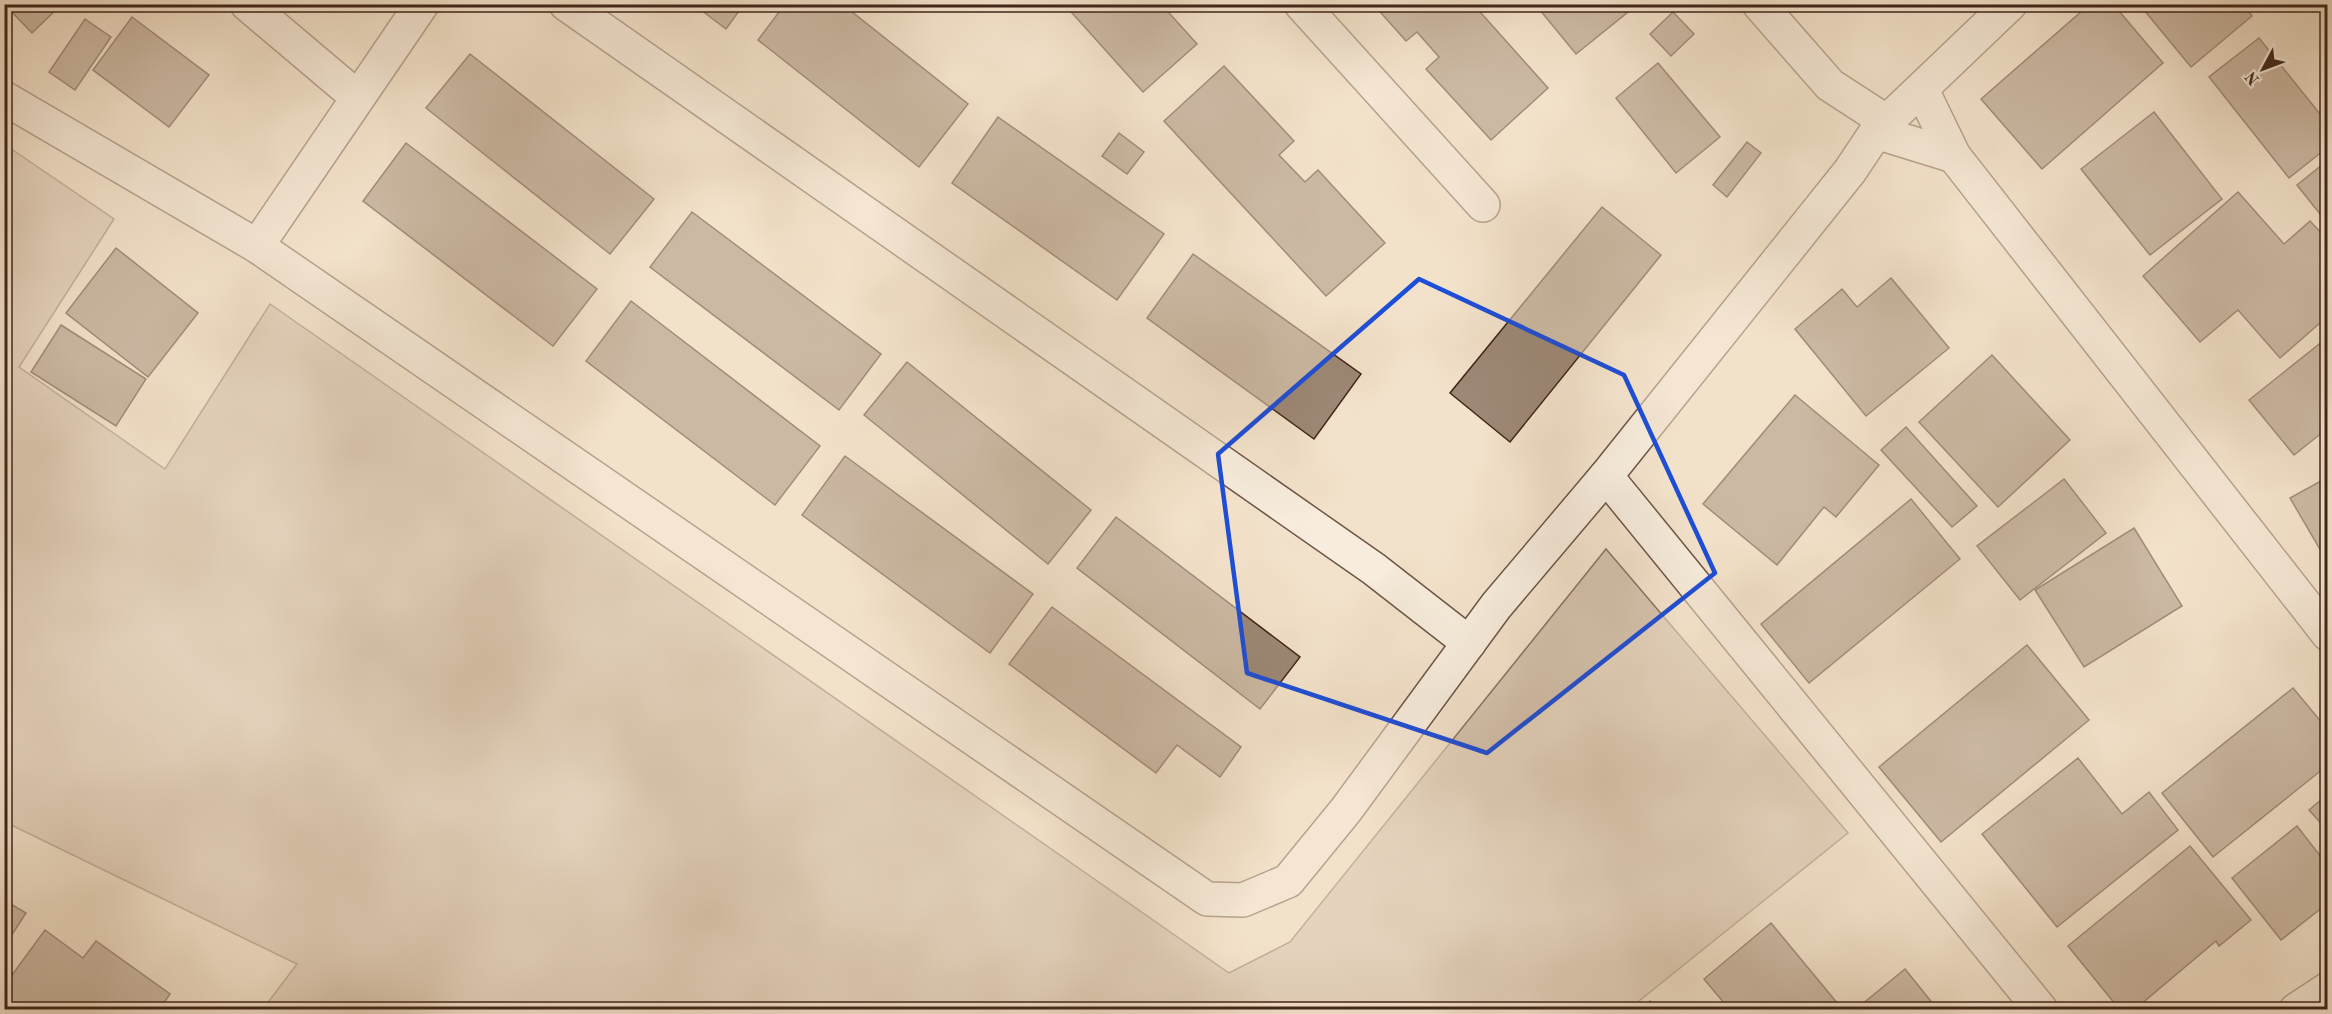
<svg xmlns="http://www.w3.org/2000/svg" width="2332" height="1014" font-family="'Old Standard TT',serif">
  <style>
    .green { fill: #d5c2ad; stroke: #8a7464; stroke-width: 1.5 }
    .building { fill: #9d8876; stroke: #40261a; stroke-width: 1.5 }
    .lines { fill: none; stroke-linecap: round; stroke-linejoin: round }
    .street-casing { stroke: #6d5546; stroke-width: 36 }
    .street { stroke: #f7ecdd; stroke-width: 33 }
    .marked { fill: none; stroke: #1d4ed8; stroke-width: 4.5; stroke-linejoin: round }
  </style>
  <rect width="100%" height="100%" fill="#f3e2cb"/>
  <filter id="stains"><feTurbulence type="fractalNoise" baseFrequency=".00333" numOctaves="4"/><feColorMatrix values="0 0 0 0 .2 0 0 0 0 .09 0 0 0 0 .02 0 0 0 .5 -.17"/></filter>
  <radialGradient id="worn" r=".72"><stop offset=".6" stop-color="#630" stop-opacity="0"/><stop offset="1" stop-color="#630" stop-opacity=".3"/></radialGradient>
  <!-- green -->
  <polygon class="green" points="4,144 114,219 19,367 165,469 270,304 1229,973 1290,942 1606,549 1848,833 1629,1009 263,1009 297,964 5,822"/>
  <!-- building -->
  <g class="building">
    <polygon points="4,4 62,4 32,33"/>
    <polygon points="693,4 744,4 726,29"/>
    <polygon points="785,4 842,4 968,104 919,167 758,40"/>
    <polygon points="1064,4 1161,4 1197,44 1143,92"/>
    <polygon points="1373,4 1473,4 1548,88 1491,140 1426,69 1439,57 1417,32 1406,41"/>
    <polygon points="1535,4 1622,4 1628,12 1576,54"/>
    <polygon points="1846,4 1859,4 1852,11"/>
    <polygon points="2090,4 2113,4 2163,63 2042,169 1981,99"/>
    <polygon points="2139,4 2243,4 2252,16 2191,67"/>
    <polygon points="1673,12 1694,34 1671,56 1650,34"/>
    <polygon points="132,17 209,75 169,127 93,70"/>
    <polygon points="85,19 111,37 75,90 49,72"/>
    <polygon points="2259,38 2328,124 2328,147 2289,178 2209,77"/>
    <polygon points="470,54 654,199 610,254 426,108"/>
    <polygon points="1658,63 1720,137 1676,173 1616,98"/>
    <polygon points="1224,66 1294,141 1279,155 1305,182 1318,170 1385,243 1326,296 1164,121"/>
    <polygon points="2154,112 2222,199 2150,255 2081,169"/>
    <polygon points="998,117 1164,234 1117,300 952,183"/>
    <polygon points="1119,133 1144,152 1127,174 1102,156"/>
    <polygon points="1747,142 1761,153 1727,197 1713,185"/>
    <polygon points="406,143 597,289 553,346 363,201"/>
    <polygon points="2328,160 2328,208 2320,214 2297,185"/>
    <polygon points="2238,192 2284,244 2310,221 2328,240 2328,316 2280,358 2238,310 2200,342 2143,276"/>
    <polygon points="1602,207 1661,255 1510,442 1450,393"/>
    <polygon points="692,212 881,354 839,410 650,267"/>
    <polygon points="116,248 198,313 148,377 66,313"/>
    <polygon points="1193,254 1361,374 1314,439 1147,318"/>
    <polygon points="1891,278 1949,348 1866,416 1795,329 1842,289 1857,307"/>
    <polygon points="631,301 820,446 775,505 586,361"/>
    <polygon points="61,325 146,379 116,426 31,372"/>
    <polygon points="2328,337 2328,428 2294,455 2249,400"/>
    <polygon points="1992,355 2070,440 1998,507 1919,422"/>
    <polygon points="907,362 1091,510 1048,564 864,415"/>
    <polygon points="1795,395 1879,465 1836,517 1824,507 1777,565 1703,504"/>
    <polygon points="1906,427 1977,506 1952,527 1881,450"/>
    <polygon points="845,456 1033,594 990,653 802,515"/>
    <polygon points="2328,477 2328,563 2290,498"/>
    <polygon points="2064,479 2106,533 2020,600 1977,546"/>
    <polygon points="1911,499 1960,559 1809,683 1761,624"/>
    <polygon points="1116,517 1300,657 1260,709 1077,568"/>
    <polygon points="2134,528 2182,606 2084,667 2035,590"/>
    <polygon points="1052,607 1241,747 1220,777 1177,745 1156,773 1009,664"/>
    <polygon points="2027,645 2089,720 1941,842 1879,767"/>
    <polygon points="2293,688 2328,730 2328,765 2213,857 2162,793"/>
    <polygon points="2078,758 2122,814 2149,792 2178,830 2057,927 1982,834"/>
    <polygon points="2328,794 2328,831 2309,810"/>
    <polygon points="2297,826 2328,866 2328,903 2281,940 2232,878"/>
    <polygon points="2190,846 2251,920 2219,946 2216,941 2134,1010 2120,1010 2068,946"/>
    <polygon points="4,900 26,913 4,947"/>
    <polygon points="1771,923 1838,1004 1831,1010 1730,1010 1704,979"/>
    <polygon points="45,930 83,958 96,941 170,994 159,1010 4,1010 4,986"/>
    <polygon points="1905,969 1938,1010 1855,1010"/>
    <polygon points="1650,1001 1658,1010 1640,1010"/>
  </g>
  <g class="lines">
    <!-- street casing -->
    <g class="street-casing">
      <g id="street">
        <polyline points="247,4 357,97"/>
        <polyline points="566,4 1374,569 1469,643"/>
        <polyline points="1301,4 1483,205"/>
        <polyline points="1759,4 1830,85 1887,122"/>
        <polyline points="1922,90 1954,156 2328,634"/>
        <polyline points="4,98 257,246 1207,899 1243,900 1288,881 1346,810 1496,606 1606,476 1850,171 1876,132 2010,4"/>
        <polyline points="1876,132 1954,156"/>
        <polyline points="257,246 422,4"/>
        <polyline points="1606,476 2041,1010"/>
        <polyline points="2296,1010 2328,989"/>
      </g>
    </g>
    <!-- street -->
    <use href="#street" class="street"/>
  </g>
  <!-- marked area -->
  <path d="M0 0H2332V1014H0ZM1419,279l205,96 91,198 -228,180 -240,-80 -29,-219z" fill="#f3e2cb" fill-opacity=".55" fill-rule="evenodd"/>
  <path class="marked" d="M1419,279l205,96 91,198 -228,180 -240,-80 -29,-219z"/>
  <!-- margin -->
  <rect width="2332" height="1014" fill="none" stroke="#f3e2cb" stroke-width="24"/>
  <rect x="6" y="6" width="2320" height="1002" fill="none" stroke="#40261a" stroke-width="3"/>
  <rect x="12" y="12" width="2308" height="990" fill="none" stroke="#40261a" stroke-width="1.5"/>
  <!-- north arrow -->
  <g transform="translate(2263 69) rotate(229)" stroke="#f7ecdd" stroke-width="4.5" paint-order="stroke">
  <path d="M0-4.5L10 22L0 15L-10 22Z" fill="#40261a"/>
  <text y="-9" font-size="16" font-weight="bold" text-anchor="middle" fill="#40261a">N</text>
  </g>
  <rect width="100%" height="100%" filter="url(#stains)"/>
  <rect width="100%" height="100%" fill="url(#worn)"/>
</svg>
